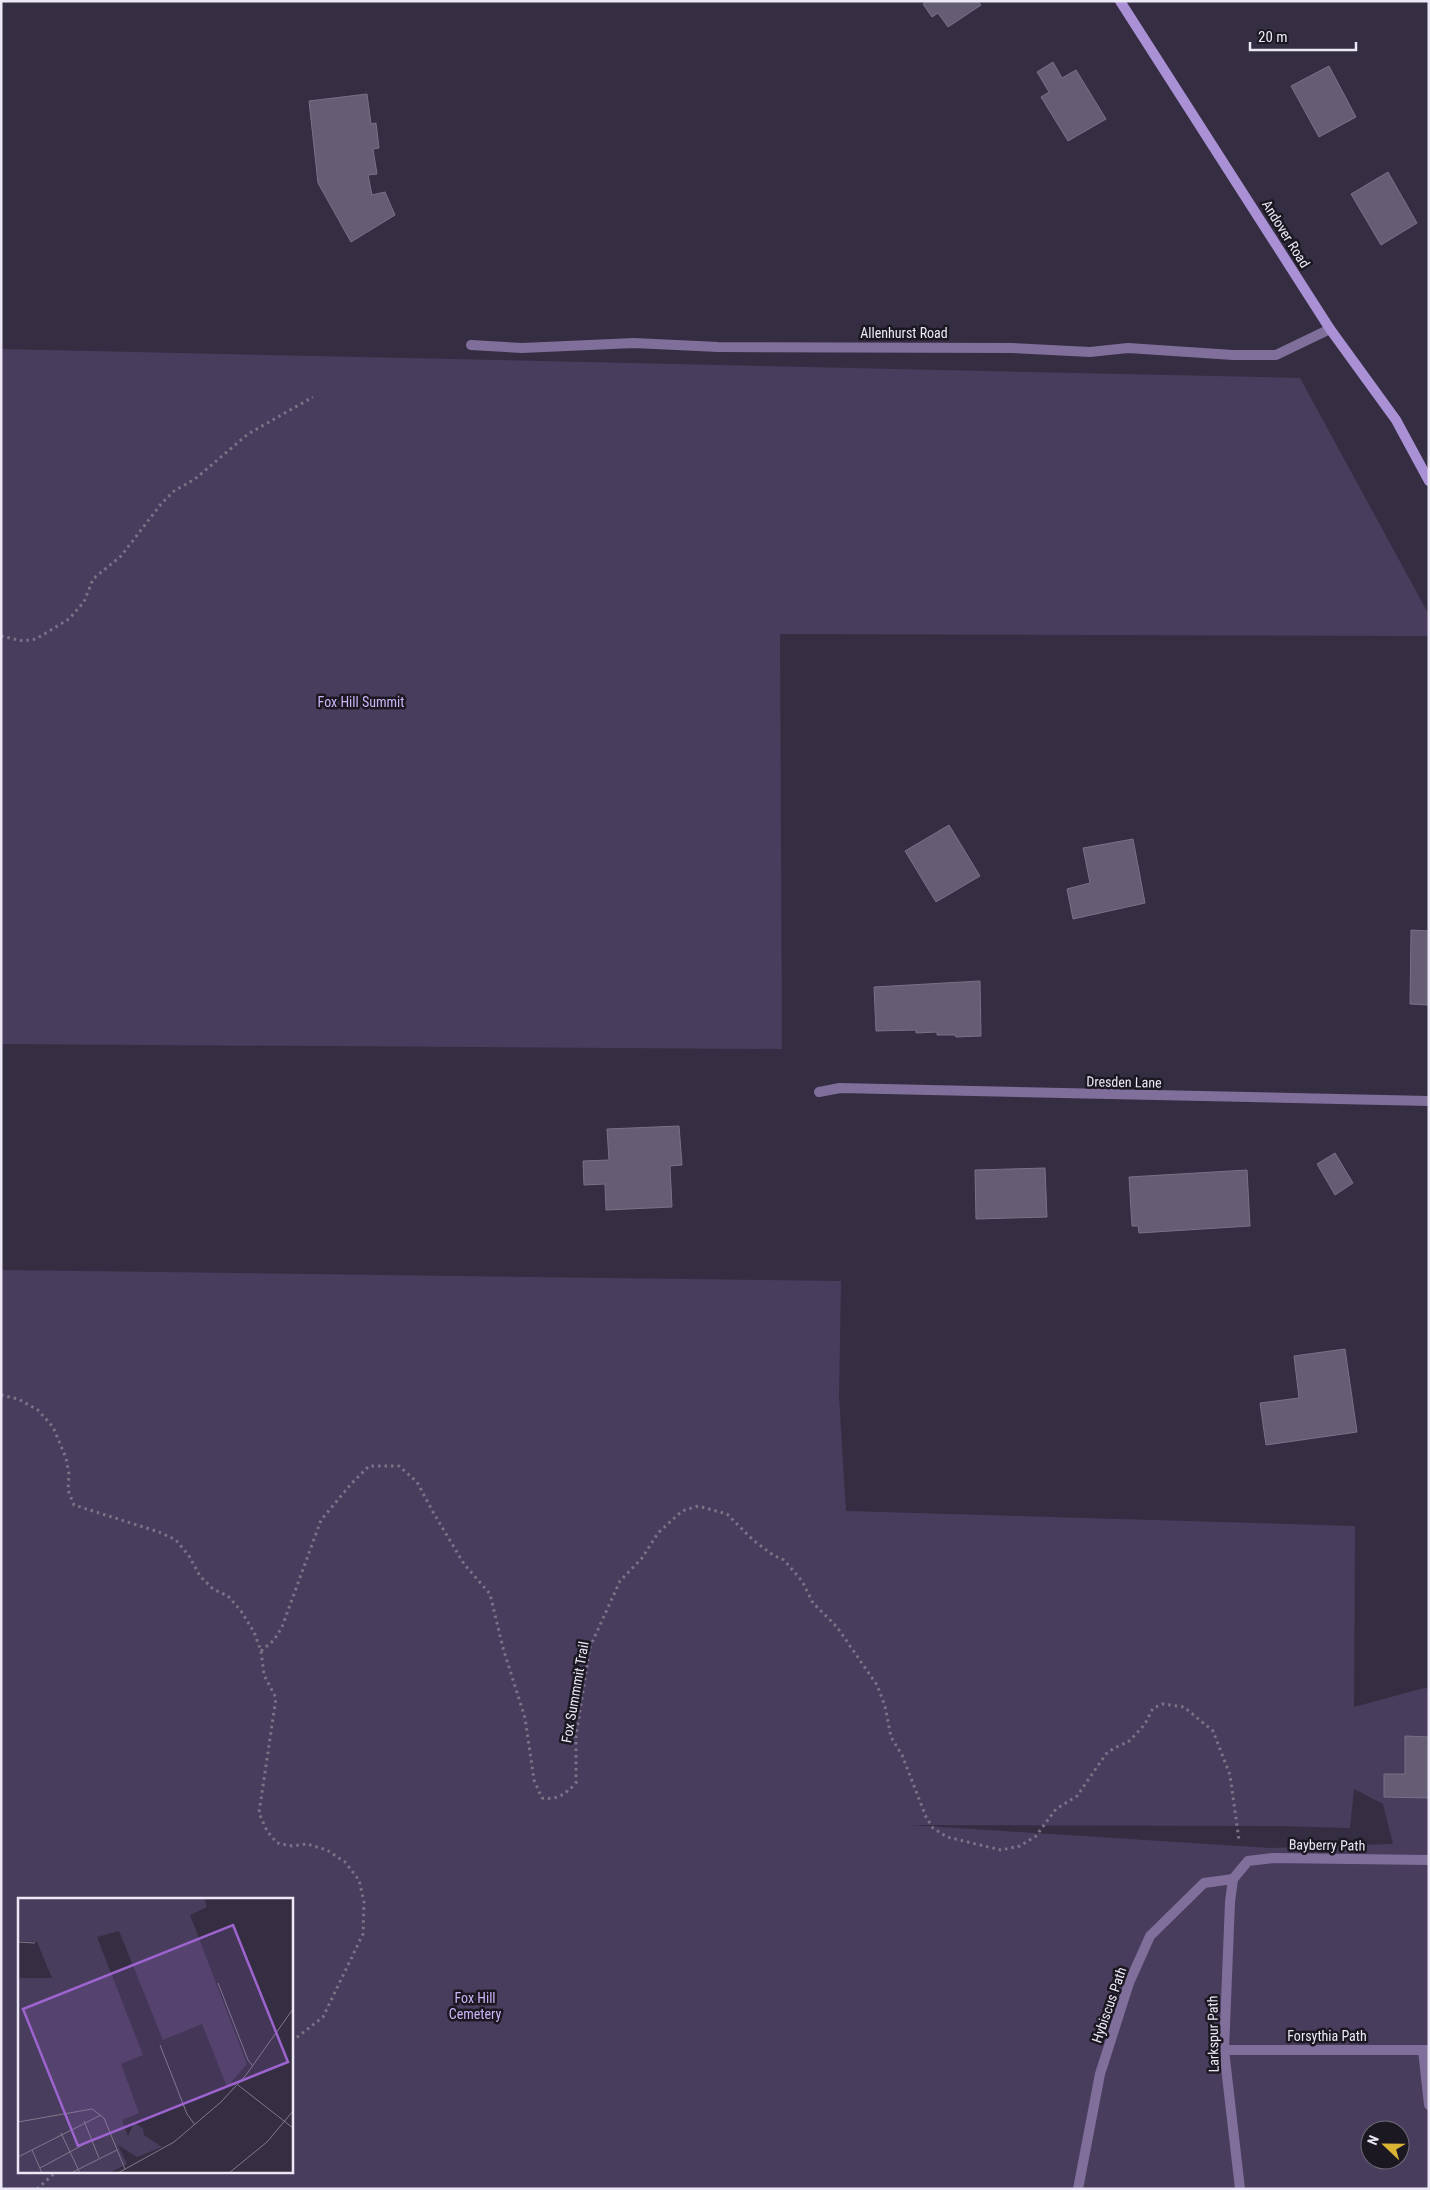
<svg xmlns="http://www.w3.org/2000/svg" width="1430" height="2190" font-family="'Roboto Condensed',sans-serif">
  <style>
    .green { fill: #493d5e; fill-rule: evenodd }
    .building { fill: #655d73; stroke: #797189 }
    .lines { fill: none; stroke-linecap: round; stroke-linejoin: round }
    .path { stroke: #7a7486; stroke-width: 3; stroke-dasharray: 2.5 4; stroke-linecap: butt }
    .lane { stroke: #7f6f9a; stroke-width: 10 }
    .street { stroke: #7f6f9a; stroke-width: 10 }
    .secondary { stroke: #aa90d5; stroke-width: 10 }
    .labels { text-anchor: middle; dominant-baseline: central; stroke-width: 5; stroke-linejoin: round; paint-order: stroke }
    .street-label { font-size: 14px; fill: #ede8f6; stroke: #1c1822 }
    .park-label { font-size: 14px; fill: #ccb4f7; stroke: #1c1822 }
    .inset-road { fill: none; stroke: #7f788a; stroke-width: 1 }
    .view { fill: #9d64d0; fill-opacity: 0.15; stroke: #9d64d0; stroke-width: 2.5 }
    .inset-edge { fill: none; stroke: #ede8f6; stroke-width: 2.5 }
  </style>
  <rect width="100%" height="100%" fill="#352e42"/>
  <!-- green -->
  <g class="green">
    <polygon points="1,349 1300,378 1429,615 1429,636 780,634 782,1049 1,1044"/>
    <path d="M1,1270l840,11 -2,116 7,114 509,15 -1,181 70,-19 5,1v500h-1428zM1354,1789l29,15 10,40 -123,4 -360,-23 370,1 70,2zM19,1899h272v272h-272zM1370,2130h30v30h-30z"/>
  </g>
  <!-- building -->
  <g class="building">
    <polygon points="927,1 978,1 981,5 948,27 938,13 932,17 923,4"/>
    <polygon points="1053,62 1062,78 1076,70 1106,119 1068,141 1041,97 1049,92 1037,72"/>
    <polygon points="1329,66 1356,117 1319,137 1291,86"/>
    <polygon points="367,94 371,124 376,123 379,148 373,149 377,174 368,175 372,195 385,192 395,215 351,242 318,183 309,101"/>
    <polygon points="1388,172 1417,223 1381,245 1351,194"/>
    <polygon points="949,825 980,876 936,902 905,851"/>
    <polygon points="1133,839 1145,903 1073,919 1067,889 1090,883 1083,848"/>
    <polygon points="1411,930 1429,931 1429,1005 1410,1004"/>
    <polygon points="980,981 981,1036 956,1037 955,1035 937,1035 937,1032 916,1033 916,1030 876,1031 874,987"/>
    <polygon points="679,1126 682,1165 670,1166 672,1207 606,1210 605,1184 584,1185 583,1161 609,1160 607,1129"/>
    <polygon points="1335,1153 1353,1183 1335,1195 1317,1164"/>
    <polygon points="1045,1168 1047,1217 976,1219 975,1170"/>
    <polygon points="1247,1170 1250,1226 1139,1233 1138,1226 1132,1226 1129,1177"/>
    <polygon points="1345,1349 1357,1432 1266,1445 1260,1403 1299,1398 1294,1356"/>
    <polygon points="1405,1736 1429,1737 1429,1798 1384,1797 1384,1774 1405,1774"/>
  </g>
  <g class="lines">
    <!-- path -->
    <g class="path">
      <polyline points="1,636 23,641 36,639 69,619 84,602 93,579 121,556 161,504 174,491 195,479 248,434 313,397"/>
      <polyline points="1,1395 18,1399 38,1410 53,1427 66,1458 69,1474 68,1490 74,1505 159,1532 176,1540 189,1556 200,1576 213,1589 228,1596 241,1611 254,1632 261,1651 264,1675 276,1698 259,1813 267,1831 277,1843 292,1846 307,1844 327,1850 345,1862 359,1880 364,1902 363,1934 323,2017 291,2042"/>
      <path d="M261,1651l13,-11 8,-13 39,-107 30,-36 18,-18h30l18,16 16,30 31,52 26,30 13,54 22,70 9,62 8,18c16,2 22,-3 34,-15v-47l14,-89 30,-66 22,-23 16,-25 24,-22 16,-5 29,8 26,26 20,15 11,5 18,21 11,22 24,24 40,58 8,21 6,31 11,18 24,62 7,11 14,9 54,13 19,-4 16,-10 20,-27 21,-13 29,-42 8,-6 14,-6 8,-8 9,-10 8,-16 10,-4 21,3 29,24 17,44 9,65"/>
      <polyline points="37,2189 57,2171"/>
    </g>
    <!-- lane -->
    <g class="lane">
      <polyline points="1233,1879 1230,1902 1224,2050 1240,2189"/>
      <polyline points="1233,1879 1248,1861 1273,1858 1429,1860"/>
      <polyline points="1224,2050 1429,2050"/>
      <polyline points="1423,2050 1429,2105"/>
      <polyline points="1078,2189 1100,2074 1129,1983 1150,1936 1204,1883 1233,1879"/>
    </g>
    <!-- street -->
    <g class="street">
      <polyline points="471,345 522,348 634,343 718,347 1012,348 1090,352 1128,348 1233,355 1276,355 1330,329"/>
      <polyline points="819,1092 840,1088 1429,1101"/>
    </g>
    <!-- secondary -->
    <polyline class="secondary" points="1120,1 1330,329 1396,420 1429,481"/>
  </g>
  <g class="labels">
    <!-- street labels -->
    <g class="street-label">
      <text transform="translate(1286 234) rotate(58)">Andover Road</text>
      <text x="904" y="333">Allenhurst Road</text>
      <text transform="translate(1124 1082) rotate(1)">Dresden Lane</text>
      <text transform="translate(575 1692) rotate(-80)">Fox Summmit Trail</text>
      <text transform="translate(1327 1845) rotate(1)">Bayberry Path</text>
      <text transform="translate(1109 2005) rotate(-71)">Hybiscus Path</text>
      <text transform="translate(1213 2034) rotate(-91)">Larkspur Path</text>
      <text x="1327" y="2036">Forsythia Path</text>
    </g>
    <!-- park labels -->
    <g class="park-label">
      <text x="361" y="702">Fox Hill Summit</text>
      <text x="475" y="1998">Fox Hill<tspan x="475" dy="16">Cemetery</tspan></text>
    </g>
  </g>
  <!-- overview -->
  <g transform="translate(18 1898)">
    <rect width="275" height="275" fill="#352e42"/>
    <path d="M0,0h186l3,9 -17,8 57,149 -20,23 -25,-63 -39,16 -44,-109 -22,6 46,118 -22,9 18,49 -17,7 6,16 6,-13 9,5 1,7 18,12 -25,10 -19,-12 9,19 -18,9h-91v-195h34l-15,-36 -19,-1z" fill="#493d5e"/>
    <path class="inset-road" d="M0,44l17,1M200,85l30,77 4,5M142,147l27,69 8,11M220,187l55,43M66,223l15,37M0,224l74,-13 12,9 21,51M43,235l19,40M14,252l10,23M0,259l83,-42M22,270l52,-28M53,275l46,-23M100,275l56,-31 47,-40 25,-27 47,-66M211,275l38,-31 26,-31"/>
    <path class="view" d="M215,27l55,137 -210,84 -55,-137z"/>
    <rect width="275" height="275" class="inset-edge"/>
  </g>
  <!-- border -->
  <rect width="1430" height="2190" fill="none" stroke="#ede8f6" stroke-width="5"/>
  <!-- north arrow -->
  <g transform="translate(1385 2145) rotate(292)"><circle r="24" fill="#1c1822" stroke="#706b77"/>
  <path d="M0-4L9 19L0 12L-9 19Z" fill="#dab333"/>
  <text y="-8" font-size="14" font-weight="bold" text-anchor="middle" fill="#ede8f6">N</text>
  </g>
  <!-- scale -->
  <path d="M1250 42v8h106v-8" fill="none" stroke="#ede8f6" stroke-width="2.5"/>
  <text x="1258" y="42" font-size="15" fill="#ede8f6" stroke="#1c1822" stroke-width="4" paint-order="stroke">20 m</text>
</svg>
